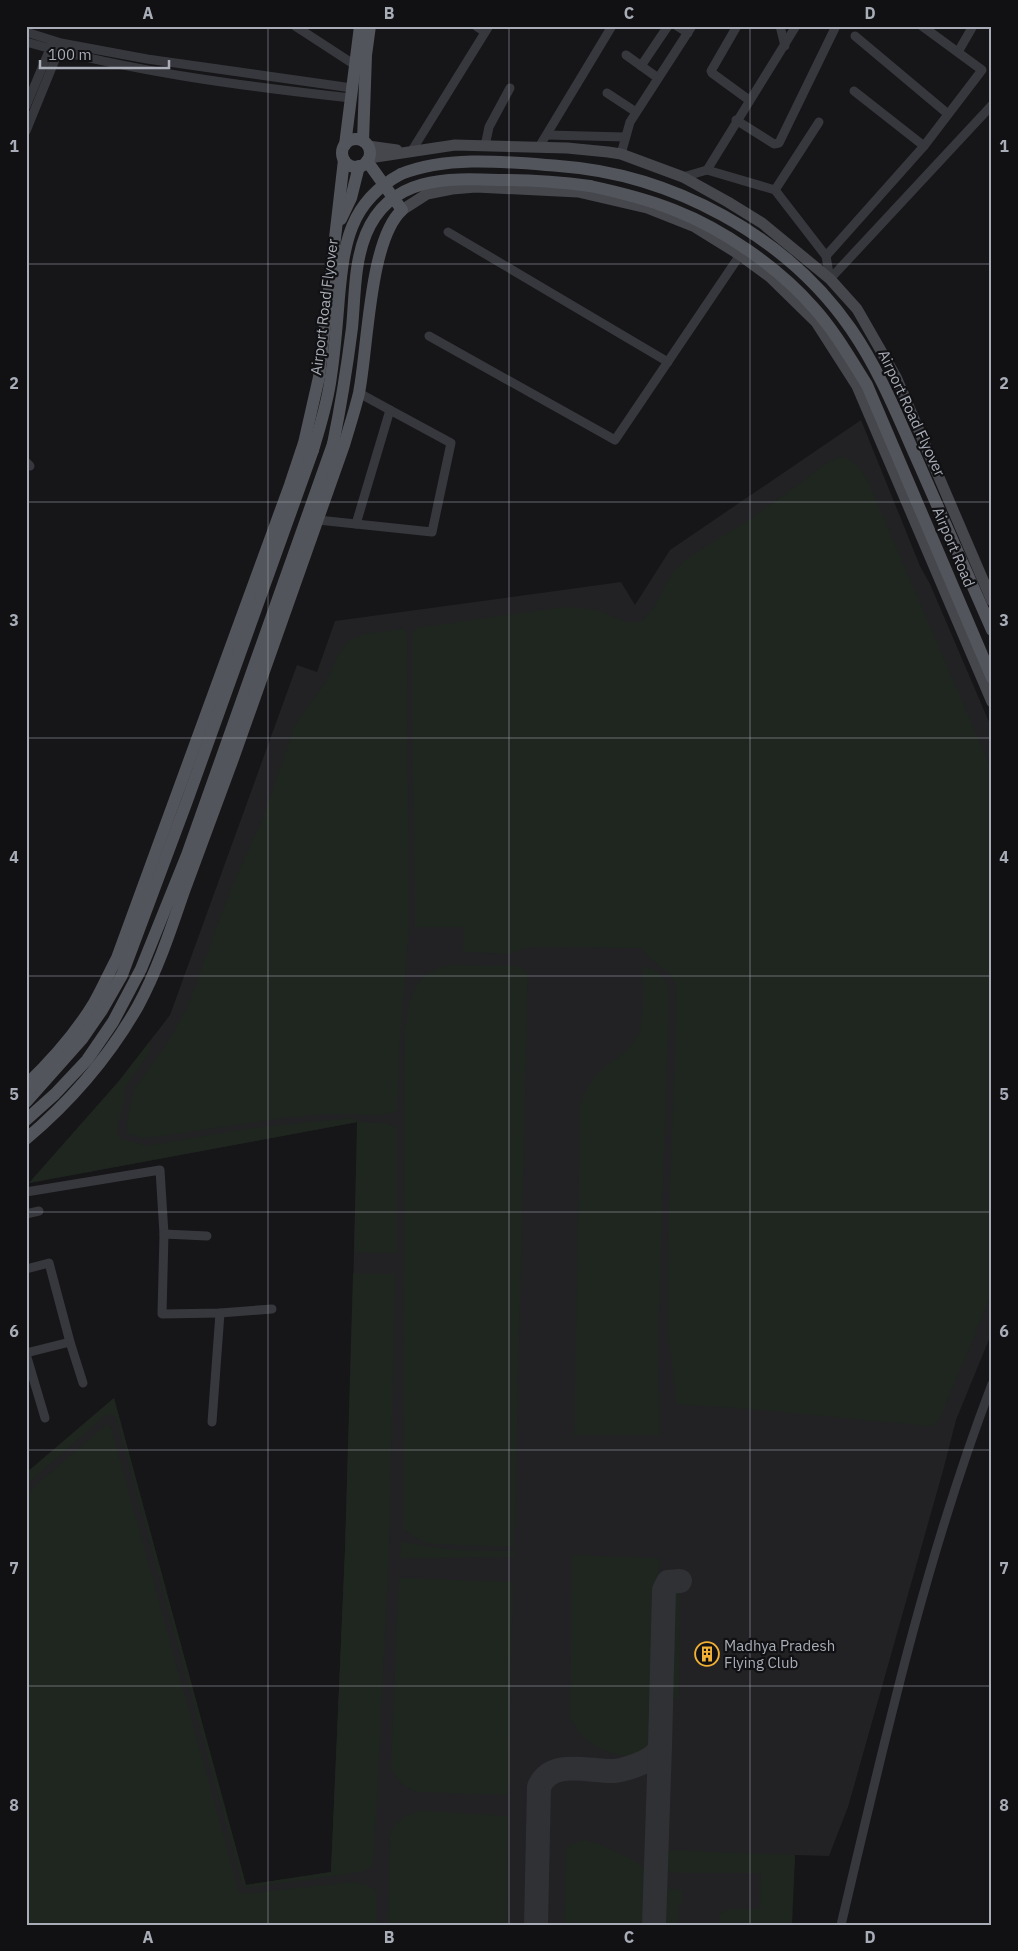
<svg xmlns="http://www.w3.org/2000/svg" width="1018" height="1951" font-family="'IBM Plex Sans',sans-serif">
  <style>
    .built { fill: #222225 }
    .green { fill: #1e261f }
    .lines { fill: none; stroke-linecap: round; stroke-linejoin: round }
    .taxiway { stroke: #303135; stroke-width: 24 }
    .street { stroke: #37383d; stroke-width: 9 }
    .secondary { stroke: #45474d; stroke-width: 11 }
    .primary { stroke: #53555c; stroke-width: 12 }
    .primary-bridge { stroke: #53555c; stroke-width: 12 }
    .grid { fill: none; stroke: #a8adb8; stroke-width: 1; stroke-opacity: 0.55 }
    .labels { text-anchor: middle; dominant-baseline: central; stroke-width: 4.5; stroke-linejoin: round; paint-order: stroke }
    .street-label { font-size: 15px; fill: #a8adb8; stroke: #111113 }
    .poi-label { font-size: 15px; fill: #a8adb8; stroke: #111113; text-anchor: start }
    .neatline { fill: none; stroke: #a8adb8; stroke-width: 2 }
    .grid-label { font-size: 16px; text-anchor: middle; font-weight: bold; fill: #a8adb8 }
  </style>
  <rect width="100%" height="100%" fill="#161618"/>
  <!-- built -->
  <polygon class="built" points="861,420 920,566 930,584 992,729 992,1332 956,1420 944,1467 848,1807 829,1856 795,1855 791,1925 26,1925 26,1473 114,1398 246,1885 331,1872 345,1550 358,1122 29,1183 119,1081 170,1015 297,665 317,672 335,621 621,582 635,605 670,550"/>
  <!-- green -->
  <g class="green">
    <path d="M840,457c12,0 20,12 27,22l125,292v522l-52,125 -6,7 -6,1 -167,-16 -85,-6c-1,-28 -7,-53 -8,-81l1,-116 8,-206c0,-5 0,-12 -1,-17 -6,-17 -27,-20 -34,-36l-113,-1 -20,7 -46,-2 1,-25h-49l-4,-280 1,-13 4,-6 149,-21c10,0 19,1 30,3 11,2 33,15 43,12 19,-7 25,-41 40,-55 20,-18 43,-29 66,-44 29,-19 57,-41 86,-62z"/>
    <polygon points="405,629 407,637 409,928 400,1039 397,1111 381,1115 327,1114 289,1117 154,1137 143,1138 127,1134 126,1125 134,1090 168,1042 187,1008 231,888 263,818 295,725 327,680 337,657 349,640 368,633"/>
    <path d="M453,965l59,1 8,1 8,6 -14,574 -82,-3 -12,-4 -17,-11 2,-499c4,-33 10,-61 48,-65z"/>
    <path d="M642,967c14,1 24,9 27,24l-11,355 1,89h-85l6,-328c4,-15 12,-29 24,-39 13,-11 28,-18 35,-35 5,-12 3,-51 3,-66z"/>
    <polygon points="150,1041 151,1050 125,1087 124,1102 117,1129 117,1134 121,1139 147,1146 245,1129 351,1118 356,1119 358,1122 384,1123 397,1127 397,1253 354,1252 357,1122 29,1183 119,1081"/>
    <polygon points="353,1274 395,1274 389,1551 374,1856 370,1868 362,1872 245,1888 242,1883 116,1417 112,1414 106,1415 26,1485 26,1473 114,1398 246,1885 331,1872 345,1550"/>
    <path d="M106,1425l4,1 2,5 127,461 7,2 104,-12c10,1 18,2 26,9v34h-350v-431z"/>
    <polygon points="405,1542 424,1546 456,1550 514,1551 514,1557 401,1558 401,1543"/>
    <path d="M572,1555l87,3 -3,174c-2,7 -5,16 -11,21 -13,11 -51,-5 -62,-16 -5,-5 -9,-13 -13,-20z"/>
    <path d="M399,1578l114,4 -5,213 -89,-3c-13,-2 -23,-13 -28,-25z"/>
    <polygon points="680,1589 679,1699 666,1699 669,1598 673,1590"/>
    <path d="M426,1811l82,5 -1,109h-118l1,-89c6,-17 18,-24 36,-25z"/>
    <polygon points="585,1840 598,1844 631,1859 643,1867 650,1884 649,1925 565,1925 566,1851 570,1845"/>
    <polygon points="665,1850 795,1855 792,1925 720,1925 720,1914 729,1909 760,1909 761,1873 677,1873 664,1871"/>
    <polygon points="660,1888 683,1890 682,1904 678,1904 678,1925 659,1925"/>
  </g>
  <g class="lines">
    <!-- taxiway -->
    <g class="taxiway">
      <path d="M536,1925l3,-138c12,-29 50,-15 75,-16 10,-1 21,-5 30,-9 7,-4 14,-7 16,-16l4,-156 4,-8 12,-1"/>
      <polyline points="654,1925 660,1746"/>
    </g>
    <!-- street -->
    <g class="street">
      <polyline points="295,26 358,67"/>
      <polyline points="476,26 485,32"/>
      <polyline points="677,26 688,33"/>
      <polyline points="737,26 711,71 712,73 749,100"/>
      <polyline points="780,26 785,46"/>
      <polyline points="26,32 61,43 147,59 352,88"/>
      <polyline points="855,36 948,114"/>
      <path d="M26,42c106,30 216,44 325,56"/>
      <polyline points="958,52 973,26"/>
      <polyline points="626,55 658,78"/>
      <polyline points="641,66 668,26"/>
      <polyline points="854,91 924,146"/>
      <polyline points="607,93 636,112"/>
      <polyline points="26,106 52,44"/>
      <polyline points="736,120 774,144 779,143 836,26"/>
      <polyline points="26,131 61,45"/>
      <polyline points="547,135 625,137"/>
      <polyline points="485,146 489,127 510,88"/>
      <polyline points="539,147 612,26"/>
      <polyline points="411,152 489,26"/>
      <polyline points="621,154 630,122 692,26"/>
      <polyline points="707,170 796,26"/>
      <polyline points="683,177 707,170 775,190 826,256 830,279"/>
      <polyline points="775,190 819,122"/>
      <polyline points="448,232 668,362"/>
      <polyline points="826,256 924,146 982,70 922,26"/>
      <polyline points="830,279 992,105"/>
      <polyline points="429,336 615,440 740,255"/>
      <polyline points="26,462 30,466"/>
      <polyline points="318,520 432,532 451,443 390,410"/>
      <polyline points="356,524 390,410 359,393"/>
      <polyline points="26,1192 160,1170 164,1234 162,1314 220,1313 272,1309"/>
      <polyline points="26,1214 39,1211"/>
      <polyline points="164,1234 207,1236"/>
      <polyline points="26,1269 49,1263 70,1342 83,1383"/>
      <polyline points="26,1353 70,1342"/>
      <polyline points="26,1354 45,1418"/>
      <polyline points="212,1422 220,1313"/>
      <path d="M841,1925c43,-182 84,-366 151,-541"/>
    </g>
    <!-- secondary -->
    <g class="secondary">
      <polyline points="368,146 397,150"/>
      <polyline points="369,158 455,145 567,148 608,152 621,154 683,177 728,202 762,223 830,279 857,309 896,377 992,601"/>
      <polyline points="402,210 427,194 452,189 476,187 578,192 647,208 695,227 740,255 770,277 816,322 857,386 992,702"/>
    </g>
    <!-- primary -->
    <g class="primary">
      <circle cx="356" cy="153" r="14"/>
      <polyline points="363,141 366,55 370,26"/>
      <polyline points="345,145 360,26"/>
      <path d="M401,174c47,-19 107,-12 158,-8 112,8 227,69 292,163 29,42 47,88 68,135 24,55 48,110 73,166"/>
      <path d="M590,186c28,6 57,13 84,24 49,19 104,57 139,97 21,23 37,51 54,78l125,293"/>
      <polyline points="341,219 351,198 359,166"/>
      <path d="M26,1085c25,-24 50,-52 68,-82 8,-14 15,-30 23,-45l173,-473 14,-42 15,-66 25,-217"/>
      <polyline points="26,1102 82,1039 102,1010 122,975 187,801 313,450"/>
      <polyline points="26,1120 55,1094 87,1060 113,1022 141,969 187,855 333,444"/>
      <path d="M26,1139c45,-38 83,-82 112,-133 19,-35 32,-74 45,-112 17,-46 34,-92 51,-138 37,-104 74,-208 110,-311 5,-17 11,-35 15,-52 9,-45 10,-153 43,-183l-35,-49"/>
    </g>
    <!-- primary-bridge -->
    <g class="primary-bridge">
      <path d="M333,444c8,-39 14,-77 19,-116 3,-31 2,-65 14,-94 24,-58 81,-56 133,-54 30,0 61,2 91,6"/>
      <path d="M313,450c7,-24 15,-48 18,-74 4,-26 6,-53 8,-79 5,-53 10,-95 62,-123"/>
    </g>
  </g>
  <!-- grid -->
  <path class="grid" d="M268,26v1899M509,26v1899M750,26v1899M26,264h966M26,502h966M26,738h966M26,976h966M26,1212h966M26,1450h966M26,1686h966"/>
  <!-- icons -->
  <defs>
    <g id="building-ring" transform="scale(1.25)"><circle r="9.5" fill="#111113" stroke="#f2b134" stroke-width="1.5"/><path d="M-4-6H4V6H1V3H-1V6H-4ZM-2.5-4.3h1.7v1.8h-1.7ZM.8-4.3h1.7v1.8H.8ZM-2.5-1h1.7V.8h-1.7ZM.8-1h1.7V.8H.8Z" fill="#f2b134"/></g>
  </defs>
  <g fill-rule="evenodd">
    <use href="#building-ring" x="707" y="1654"/>
  </g>
  <g class="labels">
    <!-- street labels -->
    <g class="street-label">
      <text transform="translate(324 307) rotate(-83)">Airport Road Flyover</text>
      <text transform="translate(912 413) rotate(65)">Airport Road Flyover</text>
      <text transform="translate(954 547) rotate(67)">Airport Road</text>
    </g>
    <!-- poi labels -->
    <g class="poi-label">
      <text x="724" y="1645">Madhya Pradesh<tspan x="724" dy="17">Flying Club</tspan></text>
    </g>
  </g>
  <!-- border -->
  <rect width="1018" height="1951" fill="none" stroke="#111113" stroke-width="55"/>
  <!-- scale -->
  <path d="M40 60v8h129v-8" fill="none" stroke="#a8adb8" stroke-width="2.5"/>
  <text x="48" y="60" font-size="15" fill="#a8adb8" stroke="#111113" stroke-width="4" paint-order="stroke">100 m</text>
  <rect x="28" y="28" width="962" height="1896" class="neatline"/>
  <g class="grid-label">
    <text x="148" y="19">A</text>
    <text x="389" y="19">B</text>
    <text x="629" y="19">C</text>
    <text x="870" y="19">D</text>
    <text x="14" y="152">1</text>
    <text x="1004" y="152">1</text>
    <text x="14" y="389">2</text>
    <text x="1004" y="389">2</text>
    <text x="14" y="626">3</text>
    <text x="1004" y="626">3</text>
    <text x="14" y="863">4</text>
    <text x="1004" y="863">4</text>
    <text x="14" y="1100">5</text>
    <text x="1004" y="1100">5</text>
    <text x="14" y="1337">6</text>
    <text x="1004" y="1337">6</text>
    <text x="14" y="1574">7</text>
    <text x="1004" y="1574">7</text>
    <text x="14" y="1811">8</text>
    <text x="1004" y="1811">8</text>
    <text x="148" y="1943">A</text>
    <text x="389" y="1943">B</text>
    <text x="629" y="1943">C</text>
    <text x="870" y="1943">D</text>
  </g>
</svg>
